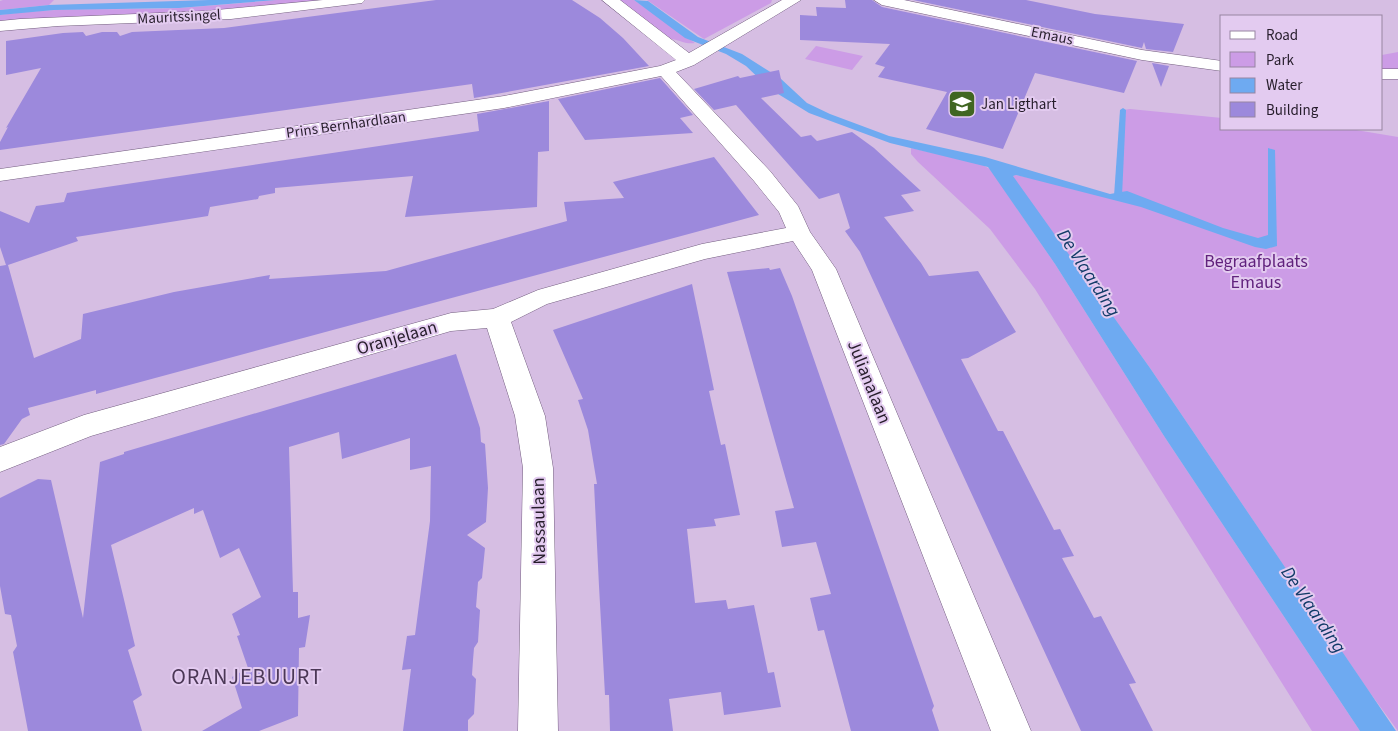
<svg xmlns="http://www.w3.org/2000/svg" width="1398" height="731" font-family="'Source Sans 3',sans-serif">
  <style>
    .green { fill: #cc9ce6 }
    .water { fill: #6eaaf1 }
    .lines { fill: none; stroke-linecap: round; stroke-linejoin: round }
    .stream { fill: #6eaaf1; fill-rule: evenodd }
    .building { fill: #9c89dc }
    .minor-casing { stroke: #745f80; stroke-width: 1 }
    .minor { fill: #fff; fill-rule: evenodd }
    .labels { text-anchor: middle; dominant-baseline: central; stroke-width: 4; stroke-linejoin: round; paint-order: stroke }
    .far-street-label { font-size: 15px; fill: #261d2b; stroke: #e3cbf0 }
    .far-poi-label { font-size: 15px; fill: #261d2b; stroke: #e3cbf0; text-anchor: start }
    .park-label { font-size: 18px; fill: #61227d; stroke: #e3cbf0 }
    .street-label { font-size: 18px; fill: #261d2b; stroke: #e3cbf0 }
    .water-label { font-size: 19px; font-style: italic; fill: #123b68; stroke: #e3cbf0 }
    .near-neighbourhood-label { font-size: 22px; letter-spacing: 1px; fill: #4b3856; stroke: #e3cbf0 }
  </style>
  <rect width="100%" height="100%" fill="#d6bee3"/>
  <!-- green -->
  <g class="green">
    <polygon points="54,0 49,5 0,10 0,1 3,0"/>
    <path d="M276,0h69l-57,7 -288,18v-10c60,-9 120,-4 180,-7 32,-2 64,-5 96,-8z"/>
    <path d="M616,0h18l61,43c-11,2 -20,-6 -29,-4z"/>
    <polygon points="647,0 772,0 771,3 704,39"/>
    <polygon points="816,46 863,56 852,70 805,59"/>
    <polygon points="1398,52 1398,70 1382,70 1382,55"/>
    <polygon points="1130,109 1222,118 1222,129 1350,129 1398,137 1398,731 1368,690 1150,368 1012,176 1016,175 1118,197 1123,110"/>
    <polygon points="911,148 981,164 990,169 1055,264 1164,436 1360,731 1312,731 1035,289 990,229 918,162 911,154"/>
  </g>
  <!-- water -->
  <g class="water">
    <polygon points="209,0 276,0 179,8 54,10 0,15 0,10 49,5"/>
    <polygon points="634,0 648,1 698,37 742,54 780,78 807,103 830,114 889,136 985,157 1110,194 1127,191 1223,228 1258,238 1268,235 1268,148 1275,150 1277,246 1266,249 1255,247 1141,207 1016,175 1013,176 1150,368 1396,731 1360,731 1164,436 1055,264 988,167 890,143 809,113 770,89 746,66 726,54 685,38"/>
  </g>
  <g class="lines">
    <!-- stream -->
    <polygon class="stream" points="1123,108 1126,110 1122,196 1118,198 1114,196 1120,110"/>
  </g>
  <!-- building -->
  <g class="building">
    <polygon points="436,0 572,0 600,18 623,38 649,66 474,98 472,84 0,150 0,142 8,127 6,128 41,68 6,75 6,41 63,33 83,32 86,36 102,32 117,32 120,36 132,32 224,28"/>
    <polygon points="845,0 872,0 882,7 1137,61 1124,93 1035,73 1003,149 926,129 947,92 878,77 885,67 875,64 890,44 800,40 800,15 817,16 816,7 846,8"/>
    <polygon points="913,0 1026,0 1095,14 1184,24 1173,52 1146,49 1144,42 1142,48"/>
    <polygon points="1152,63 1169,66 1161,87"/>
    <polygon points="779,70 784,93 761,98 801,137 811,135 817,141 852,132 874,148 921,191 901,195 914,211 884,217 921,263 929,276 978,271 1016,332 968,358 961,359 998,431 1003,431 1054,530 1060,529 1074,556 1062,558 1094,618 1101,616 1136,683 1129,684 1153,731 1081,731 860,252 845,231 850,228 839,193 819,199 736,105 714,110 694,89 738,76 740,78"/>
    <polygon points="660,78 693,115 680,118 693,133 585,140 558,99"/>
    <polygon points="549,101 549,151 538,152 537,207 405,217 413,176 275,188 275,193 259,196 258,199 210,207 208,216 76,237 78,241 8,265 34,358 81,339 83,314 174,292 270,275 269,279 386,271 567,221 564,202 624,198 613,182 714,157 759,215 96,394 96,390 28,408 30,415 22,419 4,444 0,445 0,266 6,265 0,247 0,211 29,223 36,206 64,202 67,193 479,131 477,114"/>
    <polygon points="769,268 770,270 780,268 792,296 934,706 932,710 939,731 851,731 824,630 818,631 810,598 831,594 816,542 782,547 775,511 794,508 727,272"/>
    <polygon points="692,284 714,390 709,391 721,445 725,444 740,515 714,519 716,526 687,529 695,603 726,600 728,609 754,605 768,673 774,672 781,707 724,715 721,692 669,699 673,731 610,731 609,695 605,695 599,586 594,484 597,484 588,430 578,400 583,399 553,330"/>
    <polygon points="456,354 480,428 481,442 485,444 488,488 486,522 467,535 485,548 482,578 478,582 476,607 480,610 478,642 474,648 473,660 472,675 476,679 474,714 468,720 468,731 403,731 411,669 402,670 407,636 415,635 430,521 431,466 410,470 410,438 342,459 339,432 289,447 293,592 298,592 298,618 310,615 305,647 299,648 298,716 259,731 202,731 242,708 232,677 248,668 237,636 240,635 232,614 261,597 239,548 220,558 203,510 194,514 194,508 111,545 135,646 128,650 142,695 133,701 142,731 28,731 13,652 17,646 11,615 5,614 0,586 0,498 38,479 51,480 83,618 100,462 124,454 124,452"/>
  </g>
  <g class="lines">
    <!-- minor casing -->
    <g class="minor-casing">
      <g id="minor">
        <polygon points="323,0 365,0 362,3 231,19 58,26 0,31 0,21 20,19 206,11"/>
        <polygon points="602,0 620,0 689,53 782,0 801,0 694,65 676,72 770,171 798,206 810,232 836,269 1031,731 991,731 812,270 793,241 705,259 547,304 511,322 545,416 553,468 558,731 518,731 523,468 515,416 487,328 451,331 91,436 0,472 0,447 84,415 451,313 493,309 538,290 702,244 786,228 779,212 754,181 661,76 504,108 0,181 0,169 504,96 660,66 676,60"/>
        <polygon points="874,0 904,0 1142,50 1222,61 1222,71 1142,60 882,5"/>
        <rect x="1382" y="69" width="16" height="10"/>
      </g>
    </g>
    <!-- minor -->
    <use href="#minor" class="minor"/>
  </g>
  <!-- icons -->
  <defs>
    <g id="school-square" transform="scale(1.4375)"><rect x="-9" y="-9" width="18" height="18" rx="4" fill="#406621" stroke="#e3cbf0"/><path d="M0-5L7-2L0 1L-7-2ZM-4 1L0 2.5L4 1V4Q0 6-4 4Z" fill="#fff"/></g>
  </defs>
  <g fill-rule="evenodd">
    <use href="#school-square" x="962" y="104"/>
  </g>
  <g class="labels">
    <!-- far-street labels -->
    <g class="far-street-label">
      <text transform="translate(179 17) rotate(-3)">Mauritssingel</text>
      <text transform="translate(1052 36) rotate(12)">Emaus</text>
      <text transform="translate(346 125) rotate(-8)">Prins Bernhardlaan</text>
    </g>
    <!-- far-poi labels -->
    <g class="far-poi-label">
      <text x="981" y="104">Jan Ligthart</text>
    </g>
    <!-- park labels -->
    <g class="park-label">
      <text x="1256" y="261">Begraafplaats<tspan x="1256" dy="21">Emaus</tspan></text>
    </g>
    <!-- street labels -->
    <g class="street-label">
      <text transform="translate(397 338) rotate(-16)">Oranjelaan</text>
      <text transform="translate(869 382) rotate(68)">Julianalaan</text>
      <text transform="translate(539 521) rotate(-91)">Nassaulaan</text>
    </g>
    <!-- water labels -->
    <g class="water-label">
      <text transform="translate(1088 273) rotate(57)">De Vlaarding</text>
      <text transform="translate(1313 610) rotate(56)">De Vlaarding</text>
    </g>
    <!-- near-neighbourhood labels -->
    <g class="near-neighbourhood-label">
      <text x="247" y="677">ORANJEBUURT</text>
    </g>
  </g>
  <!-- legend -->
  <rect x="1220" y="15" width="162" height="115" fill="#e3cbf0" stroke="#9785a1"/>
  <rect x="1230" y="31" width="25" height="8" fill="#ffffff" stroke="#9785a1"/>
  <text x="1266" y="40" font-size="15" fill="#261d2b">Road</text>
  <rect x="1230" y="52" width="25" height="15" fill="#cc9ce6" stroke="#9785a1"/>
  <text x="1266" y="65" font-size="15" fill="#261d2b">Park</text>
  <rect x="1230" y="78" width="25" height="15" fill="#6eaaf1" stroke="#9785a1"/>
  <text x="1266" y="90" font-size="15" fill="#261d2b">Water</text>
  <rect x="1230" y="102" width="25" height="15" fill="#9c89dc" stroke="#9785a1"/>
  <text x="1266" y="115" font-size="15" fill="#261d2b">Building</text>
</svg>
